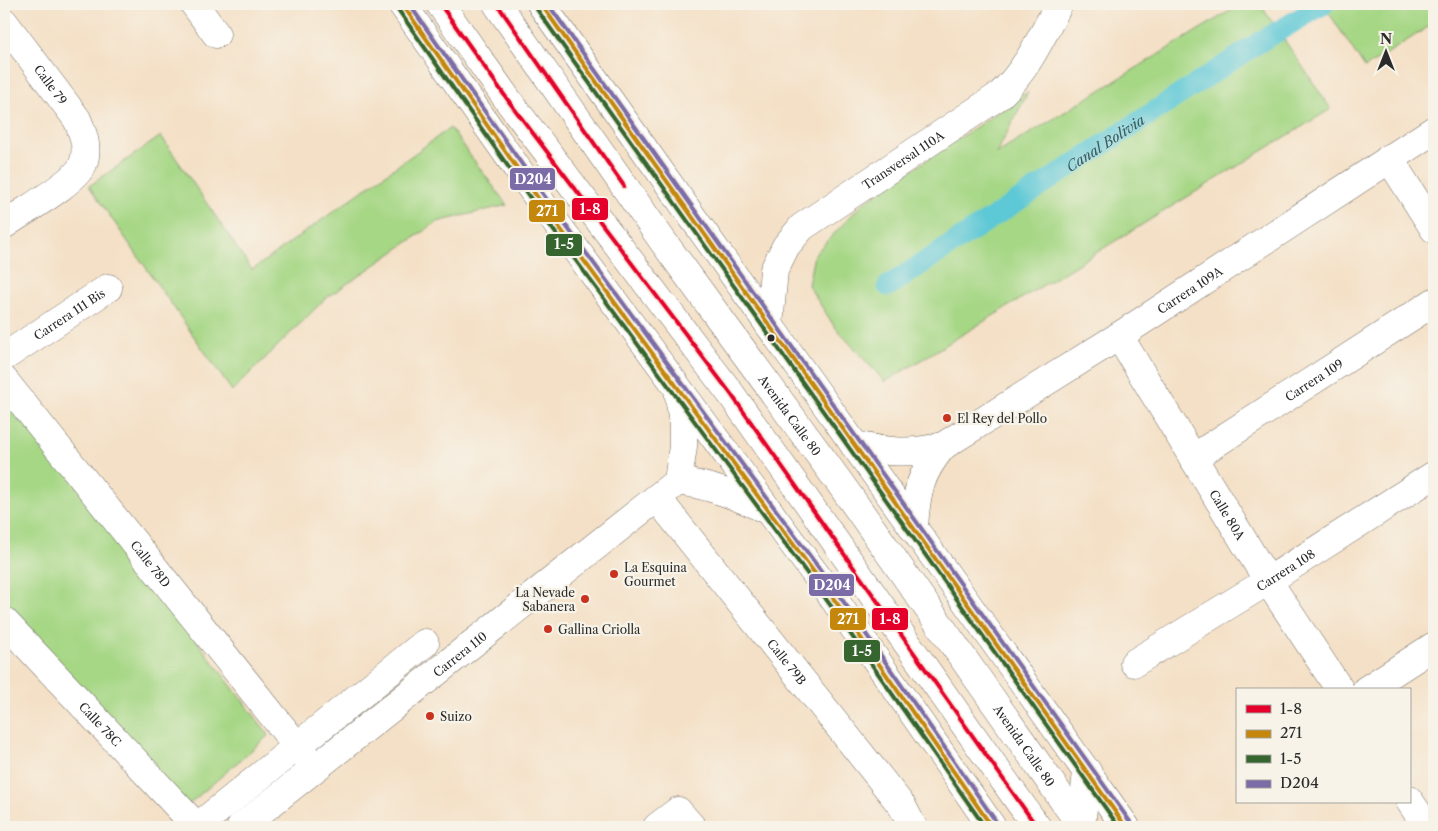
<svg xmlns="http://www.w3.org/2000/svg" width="1438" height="831" font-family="'Libre Caslon Text',serif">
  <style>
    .green { fill: #a6d785; stroke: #688158 }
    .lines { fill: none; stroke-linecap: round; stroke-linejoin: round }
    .canal { stroke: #5dc8d6; stroke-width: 21 }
    .minor-casing { stroke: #716a61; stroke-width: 29 }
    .major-casing { stroke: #716a61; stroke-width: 29 }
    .highway-casing { stroke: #716a61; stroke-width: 29 }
    .minor { stroke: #fff; stroke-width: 28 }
    .major { stroke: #fff; stroke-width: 28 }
    .highway { stroke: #fff; stroke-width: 28 }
    .bus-1-casing { stroke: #f7f3e8; stroke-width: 8 }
    .bus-2-casing { stroke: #f7f3e8; stroke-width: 8 }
    .bus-3-casing { stroke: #f7f3e8; stroke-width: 8 }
    .bus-4-casing { stroke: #f7f3e8; stroke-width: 8 }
    .bus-1 { stroke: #e4002b; stroke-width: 4 }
    .bus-2 { stroke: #c4870b; stroke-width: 4 }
    .bus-3 { stroke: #36652f; stroke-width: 4 }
    .bus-4 { stroke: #7b6ca7; stroke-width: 4 }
    .bus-dot { fill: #2b2b2b; stroke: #f7f3e8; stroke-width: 2 }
    .poi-dot { fill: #c8321e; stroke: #f7f3e8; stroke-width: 2 }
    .labels { text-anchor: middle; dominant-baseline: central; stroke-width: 4.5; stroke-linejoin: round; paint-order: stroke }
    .street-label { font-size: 12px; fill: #2b2b2b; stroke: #f7f3e8 }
    .poi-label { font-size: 12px; fill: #2b2b2b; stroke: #f7f3e8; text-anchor: start }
    .water-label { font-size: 14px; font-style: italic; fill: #3a5a5e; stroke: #f7f3e8 }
    .line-badge { stroke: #f7f3e8; stroke-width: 2 }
    .badge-label { font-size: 14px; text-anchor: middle; font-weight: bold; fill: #fff }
  </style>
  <rect width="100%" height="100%" fill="#f7f3e8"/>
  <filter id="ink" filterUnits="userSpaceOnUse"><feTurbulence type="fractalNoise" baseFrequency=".02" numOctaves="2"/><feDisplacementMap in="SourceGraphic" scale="10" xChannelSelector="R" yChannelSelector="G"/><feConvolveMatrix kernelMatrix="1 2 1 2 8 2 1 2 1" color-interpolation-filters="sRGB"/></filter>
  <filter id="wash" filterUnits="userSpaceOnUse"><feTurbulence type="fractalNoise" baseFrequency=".0096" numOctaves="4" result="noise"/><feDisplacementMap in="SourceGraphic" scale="20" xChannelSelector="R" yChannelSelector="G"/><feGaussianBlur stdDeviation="1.12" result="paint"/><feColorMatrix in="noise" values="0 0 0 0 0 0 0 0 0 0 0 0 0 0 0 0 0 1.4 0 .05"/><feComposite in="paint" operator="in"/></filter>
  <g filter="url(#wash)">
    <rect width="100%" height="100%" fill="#f4e0c6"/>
    <!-- green -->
    <g class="green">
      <polygon points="1241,4 1260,4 1331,109 885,382 834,326 808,285 814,255 863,203 1028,92 996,154"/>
      <polygon points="1323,4 1434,4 1434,23 1365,68"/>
      <polygon points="450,128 507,205 437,222 325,299 232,391 89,186 161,136 252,270"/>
      <polygon points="4,390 269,735 188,805 4,608"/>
    </g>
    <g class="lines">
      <!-- canal -->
      <path class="canal" id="s1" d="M888,286l372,-244 64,-38"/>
    </g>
  </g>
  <g filter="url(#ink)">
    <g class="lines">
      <!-- minor casing -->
      <g class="minor-casing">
        <g id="minor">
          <polyline points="194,4 216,34"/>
          <path id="s2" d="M4,22l73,97c6,14 12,29 6,45 -7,18 -61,48 -79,61"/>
          <polyline points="1389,158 1434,229"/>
          <path id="s3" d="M769,325l5,-55 12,-24 16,-19 198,-132c27,-25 42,-59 59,-91"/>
          <path id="s4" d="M1119,336l149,245 72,109"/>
          <path id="s5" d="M4,357l104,-69"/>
          <path id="s6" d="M4,380l293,366"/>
          <path id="s7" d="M854,445c33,7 56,10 89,1l176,-110 315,-206"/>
          <path id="s8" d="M1193,458l241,-156"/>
          <path id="s9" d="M657,498l245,308 11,21"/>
          <path d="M914,528c2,-35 6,-55 29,-82"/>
          <path id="s10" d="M4,621l193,206"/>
          <path id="s11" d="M1134,663l134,-82 166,-106"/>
          <polyline points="1366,690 1434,646"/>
          <polyline points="1409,800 1427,827"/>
          <polyline points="197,827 425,643"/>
          <polyline points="657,827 678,811 692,827"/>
          <polyline points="1081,827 1087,771"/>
        </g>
      </g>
      <!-- major casing -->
      <g class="major-casing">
        <g id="major">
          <path d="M678,481c34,5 60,15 91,30"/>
          <polyline points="297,746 315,768"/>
          <polyline points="197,827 198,827"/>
          <path id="s12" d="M241,827l437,-346 5,-35v-22l-5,-35"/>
        </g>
      </g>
      <!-- highway casing -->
      <g class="highway-casing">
        <g id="highway">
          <polyline points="402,4 545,208 836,602 992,827"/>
          <polyline points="440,4 510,103 731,394 1037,827"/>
          <path id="s13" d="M497,4l165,236 180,246 240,341"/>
          <polyline points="541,4 1126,827"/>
        </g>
      </g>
      <!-- minor -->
      <use href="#minor" class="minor"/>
      <!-- major -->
      <use href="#major" class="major"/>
      <!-- highway -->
      <use href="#highway" class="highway"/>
      <!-- bus-1 casing -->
      <g class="bus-1-casing">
        <g id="bus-1">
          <polyline points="440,4 510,103 731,394 1037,827"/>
          <polyline points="497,4 624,186"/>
        </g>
      </g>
      <!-- bus-2 casing -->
      <g class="bus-2-casing">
        <g id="bus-2">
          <polyline points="402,4 545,208 836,602 992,827"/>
          <polyline points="541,4 1126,827"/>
        </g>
      </g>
      <!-- bus-3 casing -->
      <g class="bus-3-casing">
        <g id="bus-3">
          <polyline points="397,8 540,212 831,606 985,827"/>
          <polyline points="536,8 1119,827"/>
        </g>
      </g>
      <!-- bus-4 casing -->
      <g class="bus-4-casing">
        <g id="bus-4">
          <polyline points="409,4 550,204 841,598 997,823"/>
          <polyline points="548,4 1131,823"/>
        </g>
      </g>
      <!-- bus-1 -->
      <use href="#bus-1" class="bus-1"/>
      <!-- bus-2 -->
      <use href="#bus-2" class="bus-2"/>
      <!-- bus-3 -->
      <use href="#bus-3" class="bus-3"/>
      <!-- bus-4 -->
      <use href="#bus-4" class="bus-4"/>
    </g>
  </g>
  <!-- markers -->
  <circle class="bus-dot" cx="771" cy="338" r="4.5"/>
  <g class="poi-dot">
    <circle cx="947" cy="418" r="5"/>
    <circle cx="614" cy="574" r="5"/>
    <circle cx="585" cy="599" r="5"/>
    <circle cx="548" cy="629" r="5"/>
    <circle cx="430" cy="716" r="5"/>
  </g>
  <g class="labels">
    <!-- street labels -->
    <g class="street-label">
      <text stroke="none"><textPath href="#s2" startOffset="78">Calle 79</textPath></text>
      <text stroke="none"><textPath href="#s3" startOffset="228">Transversal 110A</textPath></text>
      <text stroke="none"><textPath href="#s7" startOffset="382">Carrera 109A</textPath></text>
      <text stroke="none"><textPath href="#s5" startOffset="78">Carrera 111 Bis</textPath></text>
      <text stroke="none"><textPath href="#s8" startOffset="144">Carrera 109</textPath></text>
      <text stroke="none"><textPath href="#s13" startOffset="505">Avenida Calle 80</textPath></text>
      <text stroke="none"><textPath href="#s4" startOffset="209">Calle 80A</textPath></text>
      <text stroke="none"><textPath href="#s6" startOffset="235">Calle 78D</textPath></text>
      <text stroke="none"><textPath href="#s11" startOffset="178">Carrera 108</textPath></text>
      <text stroke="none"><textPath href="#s12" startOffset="279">Carrera 110</textPath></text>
      <text stroke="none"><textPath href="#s9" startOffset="209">Calle 79B</textPath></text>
      <text stroke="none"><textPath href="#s10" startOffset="141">Calle 78C</textPath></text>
      <text stroke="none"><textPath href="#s13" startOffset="910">Avenida Calle 80</textPath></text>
    </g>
    <!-- poi labels -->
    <g class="poi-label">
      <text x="957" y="418">El Rey del Pollo</text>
      <text x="624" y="567">La Esquina<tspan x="624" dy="14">Gourmet</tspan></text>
      <text x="575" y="592" text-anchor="end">La Nevade<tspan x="575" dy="14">Sabanera</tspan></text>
      <text x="558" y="629">Gallina Criolla</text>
      <text x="440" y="716">Suizo</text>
    </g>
    <!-- water labels -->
    <g class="water-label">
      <text stroke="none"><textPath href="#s1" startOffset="260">Canal Bolivia</textPath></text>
    </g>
  </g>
  <g class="line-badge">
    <rect x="509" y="167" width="47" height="24" rx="5" fill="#7b6ca7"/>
    <rect x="571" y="197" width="38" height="24" rx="5" fill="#e4002b"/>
    <rect x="528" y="199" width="38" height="24" rx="5" fill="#c4870b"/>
    <rect x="545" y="233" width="38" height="24" rx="5" fill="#36652f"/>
    <rect x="808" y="573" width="47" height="24" rx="5" fill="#7b6ca7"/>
    <rect x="829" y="607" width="38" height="24" rx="5" fill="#c4870b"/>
    <rect x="871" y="607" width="38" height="24" rx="5" fill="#e4002b"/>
    <rect x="843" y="639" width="38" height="24" rx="5" fill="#36652f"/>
  </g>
  <g class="badge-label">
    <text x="533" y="184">D204</text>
    <text x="590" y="214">1-8</text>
    <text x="547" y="216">271</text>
    <text x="564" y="249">1-5</text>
    <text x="832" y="590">D204</text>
    <text x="848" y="624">271</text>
    <text x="890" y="624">1-8</text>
    <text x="862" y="656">1-5</text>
  </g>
  <!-- margin -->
  <rect width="1438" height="831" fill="none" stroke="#f7f3e8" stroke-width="20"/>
  <!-- legend -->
  <rect x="1236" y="688" width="175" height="115" fill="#f7f3e8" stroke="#a5a39c"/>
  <rect x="1246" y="705" width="25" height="8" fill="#e4002b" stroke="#a5a39c"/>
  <text x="1280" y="714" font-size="15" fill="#2b2b2b">1-8</text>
  <rect x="1246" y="730" width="25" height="8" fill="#c4870b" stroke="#a5a39c"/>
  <text x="1280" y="738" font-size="15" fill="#2b2b2b">271</text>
  <rect x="1246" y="755" width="25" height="8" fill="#36652f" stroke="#a5a39c"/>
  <text x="1280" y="764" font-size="15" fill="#2b2b2b">1-5</text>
  <rect x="1246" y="780" width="25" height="8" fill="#7b6ca7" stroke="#a5a39c"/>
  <text x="1280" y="788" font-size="15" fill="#2b2b2b">D204</text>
  <!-- north arrow -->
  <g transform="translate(1386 52)" stroke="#f7f3e8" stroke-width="4" paint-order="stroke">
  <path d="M0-4L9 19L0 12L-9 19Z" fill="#2b2b2b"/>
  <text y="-8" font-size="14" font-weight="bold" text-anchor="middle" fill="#2b2b2b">N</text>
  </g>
</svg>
